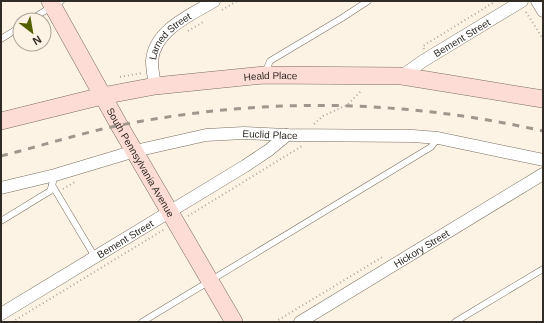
<svg xmlns="http://www.w3.org/2000/svg" width="544" height="323" font-family="Arial,sans-serif">
  <style>
    .lines { fill: none; stroke-linecap: round; stroke-linejoin: round }
    .lane-casing { stroke: #796e5e; stroke-width: 7 }
    .street-casing { stroke: #796e5e; stroke-width: 13 }
    .secondary-casing { stroke: #796e5e; stroke-width: 18 }
    .path { stroke: #b0a89d; stroke-width: 2; stroke-dasharray: 1 3; stroke-linecap: butt }
    .lane { stroke: #fff; stroke-width: 6 }
    .street { stroke: #fff; stroke-width: 12 }
    .secondary { stroke: #fedcd6; stroke-width: 17 }
    .rail { stroke: #9f978d; stroke-width: 3; stroke-dasharray: 7 7; stroke-linecap: butt }
    .labels { text-anchor: middle; dominant-baseline: central; stroke-width: 3; stroke-linejoin: round; paint-order: stroke }
    .street-label { font-size: 10px; fill: #302b25; stroke: #fdf3e5 }
  </style>
  <rect width="100%" height="100%" fill="#fdf3e5"/>
  <g class="lines">
    <!-- lane casing -->
    <g class="lane-casing">
      <g id="lane">
        <polyline points="30,20 61,1"/>
        <polyline points="1,39 20,27"/>
        <polyline points="265,73 270,61 342,18 368,1"/>
        <polyline points="52,185 95,257"/>
        <polyline points="1,221 50,191 53,182"/>
        <polyline points="142,322 431,147 438,138"/>
        <polyline points="455,322 543,269"/>
      </g>
    </g>
    <!-- street casing -->
    <g class="street-casing">
      <g id="street">
        <polyline points="537,1 543,11"/>
        <path id="s1" d="M402,76l21,-15 99,-60"/>
        <path id="s2" d="M155,86c-1,-8 -3,-16 -3,-25 2,-31 39,-46 62,-60"/>
        <path id="s3" d="M1,188l54,-13 80,-24 71,-16 38,-2 43,2 126,1 25,2 105,22"/>
        <path id="s4" d="M1,314l244,-148 24,-16 18,-15"/>
        <path id="s5" d="M300,322l243,-148"/>
      </g>
    </g>
    <!-- secondary casing -->
    <g class="secondary-casing">
      <g id="secondary">
        <path id="s6" d="M50,1l69,124 115,197"/>
        <path id="s7" d="M1,121l101,-25 53,-10 109,-11 138,1 141,23"/>
      </g>
    </g>
    <!-- path -->
    <g class="path">
      <polyline points="222,10 237,1"/>
      <polyline points="526,12 543,39"/>
      <polyline points="188,31 203,22"/>
      <polyline points="424,49 423,46 496,1"/>
      <polyline points="120,77 142,73"/>
      <polyline points="314,124 323,116 347,105 362,90"/>
      <polyline points="63,189 75,182"/>
      <polyline points="188,216 302,146"/>
      <polyline points="12,322 165,229"/>
      <polyline points="275,322 384,256"/>
    </g>
    <!-- lane -->
    <use href="#lane" class="lane"/>
    <!-- street -->
    <use href="#street" class="street"/>
    <!-- secondary -->
    <use href="#secondary" class="secondary"/>
    <!-- rail -->
    <path class="rail" d="M1,156c40,-10 80,-23 120,-31 144,-28 279,-26 422,6"/>
  </g>
  <g class="labels">
    <!-- street labels -->
    <g class="street-label">
      <text stroke="none"><textPath href="#s2" startOffset="57">Larned Street</textPath></text>
      <text stroke="none"><textPath href="#s1" startOffset="71">Bement Street</textPath></text>
      <text stroke="none"><textPath href="#s7" startOffset="274">Heald Place</textPath></text>
      <text stroke="none"><textPath href="#s3" startOffset="276">Euclid Place</textPath></text>
      <text stroke="none"><textPath href="#s6" startOffset="185">South Pennsylvania Avenue</textPath></text>
      <text stroke="none"><textPath href="#s4" startOffset="145">Bement Street</textPath></text>
      <text stroke="none"><textPath href="#s5" startOffset="142">Hickory Street</textPath></text>
    </g>
  </g>
  <!-- border -->
  <rect width="544" height="323" fill="none" stroke="#302b25" stroke-width="4"/>
  <!-- north arrow -->
  <g transform="translate(32 32) rotate(149)"><circle r="19" fill="#fdf3e5" stroke="#aba398"/>
  <path d="M0-3L7 15L0 10L-7 15Z" fill="#546000"/>
  <text y="-6" font-size="11" font-weight="bold" text-anchor="middle" fill="#302b25">N</text>
  </g>
</svg>
